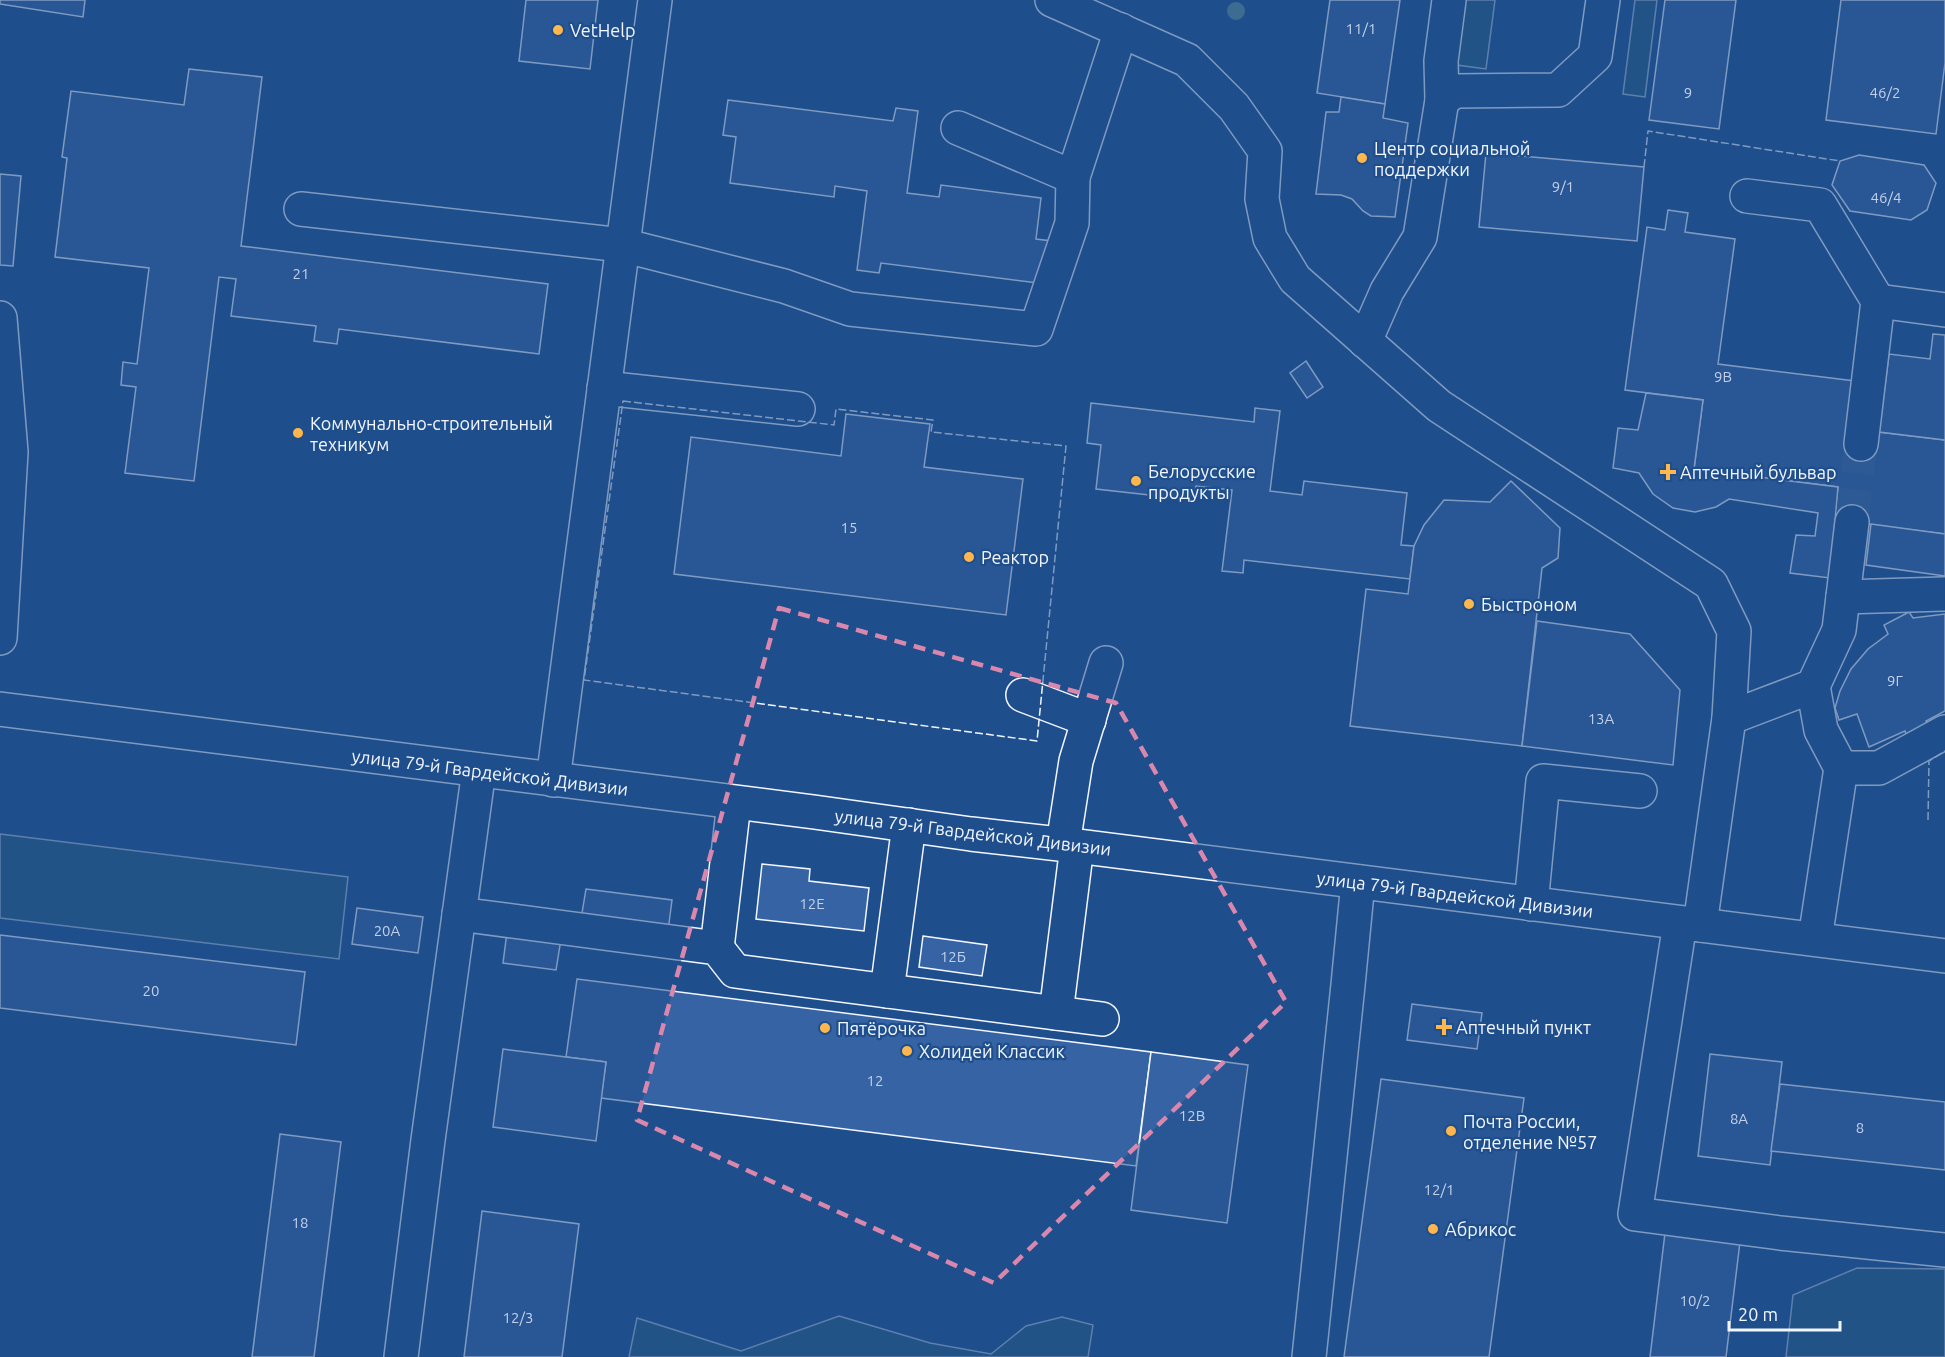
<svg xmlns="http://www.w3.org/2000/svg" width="1945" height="1357" font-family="Ubuntu,sans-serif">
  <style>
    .green { fill: #245a82; stroke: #a8bbd7; stroke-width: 1.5 }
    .building { fill: #3563a3; stroke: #f2f6ff; stroke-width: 1.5 }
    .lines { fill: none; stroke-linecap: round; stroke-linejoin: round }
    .minor-tunnel { stroke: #3f679d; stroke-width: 33; stroke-dasharray: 33 16; stroke-linecap: butt }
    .minor-casing { stroke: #f2f6ff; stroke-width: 36 }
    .major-casing { stroke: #f2f6ff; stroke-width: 36 }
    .minor { stroke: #1f4e8c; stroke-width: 33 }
    .major { stroke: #1f4e8c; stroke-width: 33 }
    .fence { stroke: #f2f6ff; stroke-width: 1.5; stroke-dasharray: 8 3; stroke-linecap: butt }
    .tree { fill: #61919a }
    .marked { fill: none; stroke: #da87ad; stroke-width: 4.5; stroke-dasharray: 12 8; stroke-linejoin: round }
    .poi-dot { fill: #ffb74d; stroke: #1f4e8c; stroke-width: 2 }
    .labels { text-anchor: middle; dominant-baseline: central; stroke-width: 4.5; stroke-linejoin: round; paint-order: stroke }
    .number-label { font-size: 15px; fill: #c3d1e8 }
    .poi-label { font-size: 18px; fill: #f2f6ff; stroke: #1f4e8c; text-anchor: start }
    .street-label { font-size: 18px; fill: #f2f6ff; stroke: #1f4e8c }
  </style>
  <rect width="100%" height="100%" fill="#1f4e8c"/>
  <!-- green -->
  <g class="green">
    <polygon points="1465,0 1495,0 1486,69 1457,65"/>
    <polygon points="1635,0 1657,0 1645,97 1623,94"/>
    <polygon points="0,834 348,877 339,959 0,918"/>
    <polygon points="1857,1268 1945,1269 1945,1357 1786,1357 1793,1295"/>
    <polygon points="839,1316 930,1343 991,1354 1026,1326 1062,1317 1093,1325 1088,1357 629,1357 637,1318 741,1351"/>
  </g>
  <!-- building -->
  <g class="building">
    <polygon points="0,0 85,0 83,17 0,4"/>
    <polygon points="526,0 598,0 590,69 519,61"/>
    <polygon points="1330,0 1400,0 1385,104 1317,93"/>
    <polygon points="1665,0 1736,0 1719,129 1649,120"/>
    <polygon points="1841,0 1945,0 1945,63 1936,134 1826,120"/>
    <polygon points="189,69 262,77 241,246 548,284 539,354 339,329 337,344 314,341 316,326 231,316 236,279 219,277 194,481 125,473 136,387 121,385 123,362 137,364 149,268 55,257 67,158 62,157 71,91 184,105"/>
    <polygon points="1341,97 1385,104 1383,118 1408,123 1395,217 1371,216 1363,211 1352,199 1341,195 1316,194 1326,112 1339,112"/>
    <polygon points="728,100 893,121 896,108 918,111 907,193 939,197 941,185 1041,198 1036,239 1052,241 1046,284 881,263 879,273 857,270 867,191 835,186 834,197 730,183 736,137 723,135"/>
    <polygon points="1486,153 1644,167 1637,241 1479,227"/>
    <polygon points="1859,155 1924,165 1936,183 1927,210 1911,220 1850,211 1832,185 1840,161"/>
    <polygon points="0,174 21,176 13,266 0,265"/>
    <polygon points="1668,210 1688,213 1685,232 1735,239 1718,364 1855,381 1879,432 1945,440 1945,534 1834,520 1838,487 1694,469 1703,400 1625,390 1647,227 1665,230"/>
    <polygon points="1933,334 1945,335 1945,440 1879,432 1889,354 1930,359"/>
    <polygon points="1306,361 1323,387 1307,398 1290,373"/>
    <polygon points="1646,393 1703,400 1694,469 1838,487 1830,578 1790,573 1796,535 1815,536 1818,513 1729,499 1716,507 1695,512 1673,508 1653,494 1639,473 1613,468 1618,428 1638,430"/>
    <polygon points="1091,403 1254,422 1255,408 1280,411 1270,491 1302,495 1304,481 1407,493 1401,545 1414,546 1410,579 1244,560 1243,573 1222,571 1232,490 1196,486 1194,500 1096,489 1101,445 1087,443"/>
    <polygon points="846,414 930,424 924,467 1023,479 1006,615 674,574 691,437 841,456"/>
    <polygon points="1511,481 1560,528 1558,558 1542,568 1522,746 1350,726 1366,589 1408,594 1414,546 1424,525 1444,500 1490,502"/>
    <polygon points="1871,524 1945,534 1945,576 1866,565"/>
    <polygon points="1909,612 1913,618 1945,614 1945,711 1926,721 1929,727 1908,739 1905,731 1869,747 1857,714 1839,720 1835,708 1840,691 1851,669 1868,649 1888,634 1884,625"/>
    <polygon points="1537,621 1630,634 1680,690 1673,765 1522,746"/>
    <polygon points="762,864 810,869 809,881 869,888 864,931 756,919"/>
    <polygon points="586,889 672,900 668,931 581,919"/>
    <polygon points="357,908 423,917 418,953 352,944"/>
    <polygon points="507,932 561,939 556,970 503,963"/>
    <polygon points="0,935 305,972 296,1045 0,1008"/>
    <polygon points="923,936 987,945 982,976 919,967"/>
    <polygon points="577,979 1151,1052 1136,1166 601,1098 606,1062 566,1057"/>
    <polygon points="1412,1004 1482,1013 1477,1049 1407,1040"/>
    <polygon points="503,1049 606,1062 596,1141 493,1127"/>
    <polygon points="1151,1052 1248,1065 1227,1223 1131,1210"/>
    <polygon points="1710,1054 1782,1062 1770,1165 1698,1156"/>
    <polygon points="1381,1079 1524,1098 1489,1357 1344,1357"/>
    <polygon points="1780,1084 1945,1102 1945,1170 1771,1151"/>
    <polygon points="280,1134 341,1142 314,1357 252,1357"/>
    <polygon points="482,1211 579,1224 562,1357 464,1357"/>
    <polygon points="1665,1233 1740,1242 1726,1357 1650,1357"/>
  </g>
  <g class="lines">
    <!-- minor-tunnel -->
    <polyline class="minor-tunnel" points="1852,522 1861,444"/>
    <!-- minor casing -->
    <g class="minor-casing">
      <g id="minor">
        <polyline points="1052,0 1187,60 1234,107 1265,151 1262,199 1270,238 1295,279 1439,406 1711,584 1734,631 1729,718 1700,925"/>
        <polyline points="1442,100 1455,91 1558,90 1595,56 1603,0"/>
        <polyline points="1073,177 1121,30"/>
        <polyline points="1747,196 1820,205 1878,301 1861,444"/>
        <polyline points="301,209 622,245 784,286 850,309 1036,329 1072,223 1073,177 958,128"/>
        <polyline points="1878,301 1945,310"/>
        <polyline points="0,318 11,452 0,638"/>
        <polyline points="1365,341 1387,291 1420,237 1442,100 1441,61 1449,0"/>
        <polyline points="604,388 798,409"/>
        <polyline points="1843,597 1943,594"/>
        <polyline points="1813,686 1821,730 1841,768 1815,939"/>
        <polyline points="1023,695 1089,720"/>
        <polyline points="1729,718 1813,686 1839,630 1852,522"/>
        <polyline points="1841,768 1879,768 1945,732"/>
        <polyline points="553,780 655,0"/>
        <polyline points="1063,844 1076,761 1106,663"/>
        <polyline points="1531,904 1543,781 1640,791"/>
        <polyline points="459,914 717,948 735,971 1102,1019"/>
        <polyline points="1680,923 1635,1214 1780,1233 1945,1250"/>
        <polyline points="717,948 734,803"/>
        <polyline points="887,991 909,825"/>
        <polyline points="1056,1013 1077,846"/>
        <polyline points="401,1357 428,1140 479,770"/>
        <polyline points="1309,1357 1348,985 1358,882"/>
      </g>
    </g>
    <!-- major casing -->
    <g class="major-casing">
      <polyline id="major" points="0,709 814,812 971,834 1077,846 1945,956"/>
    </g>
    <!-- minor -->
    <use href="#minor" class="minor"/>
    <!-- major -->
    <use href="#major" class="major"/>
    <!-- fence -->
    <g class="fence">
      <polyline points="1644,167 1648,131 1840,161"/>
      <polygon points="623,401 834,425 836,409 933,420 931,432 1066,446 1037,741 584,680"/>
      <polyline points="1928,820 1929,761 1945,751"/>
    </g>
  </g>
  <!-- trees -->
  <circle class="tree" cx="1236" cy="11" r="9"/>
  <!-- marked area -->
  <path d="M0 0H1945V1357H0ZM779,608l337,95 170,299 -292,281 -357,-163z" fill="#1f4e8c" fill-opacity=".55" fill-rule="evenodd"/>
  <path class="marked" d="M779,608l337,95 170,299 -292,281 -357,-163z"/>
  <!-- markers -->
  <g class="poi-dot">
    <circle cx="558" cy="30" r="6"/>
    <circle cx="1362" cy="158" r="6"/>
    <circle cx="298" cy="433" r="6"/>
    <path d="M1665 463h6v6h6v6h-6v6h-6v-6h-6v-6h6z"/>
    <circle cx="1136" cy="481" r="6"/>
    <circle cx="969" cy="557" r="6"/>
    <circle cx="1469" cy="604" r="6"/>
    <path d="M1441 1018h6v6h6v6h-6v6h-6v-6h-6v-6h6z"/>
    <circle cx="825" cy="1028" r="6"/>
    <circle cx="907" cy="1051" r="6"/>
    <circle cx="1451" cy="1131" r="6"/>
    <circle cx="1433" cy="1229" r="6"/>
  </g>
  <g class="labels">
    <!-- number labels -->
    <g class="number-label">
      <text x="1361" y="28">11/1</text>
      <text x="1688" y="92">9</text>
      <text x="1885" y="92">46/2</text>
      <text x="1563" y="186">9/1</text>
      <text x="1886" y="197">46/4</text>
      <text x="301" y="273">21</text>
      <text x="1723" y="376">9В</text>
      <text x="849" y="527">15</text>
      <text x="1895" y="680">9Г</text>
      <text x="1601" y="718">13А</text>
      <text x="812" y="903">12Е</text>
      <text x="387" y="930">20А</text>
      <text x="953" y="956">12Б</text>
      <text x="151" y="990">20</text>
      <text x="875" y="1080">12</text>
      <text x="1192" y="1115">12В</text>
      <text x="1739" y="1118">8А</text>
      <text x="1860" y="1127">8</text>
      <text x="1439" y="1189">12/1</text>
      <text x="300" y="1222">18</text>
      <text x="1695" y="1300">10/2</text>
      <text x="518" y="1317">12/3</text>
    </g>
    <!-- poi labels -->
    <g class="poi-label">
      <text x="570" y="30">VetHelp</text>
      <text x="1374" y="148">Центр социальной<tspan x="1374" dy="21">поддержки</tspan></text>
      <text x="310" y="423">Коммунально-строительный<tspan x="310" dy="21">техникум</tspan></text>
      <text x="1148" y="471">Белорусские<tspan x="1148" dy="21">продукты</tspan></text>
      <text x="1680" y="472">Аптечный бульвар</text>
      <text x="981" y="557">Реактор</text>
      <text x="1481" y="604">Быстроном</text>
      <text x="1456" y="1027">Аптечный пункт</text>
      <text x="837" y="1028">Пятёрочка</text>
      <text x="919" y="1051">Холидей Классик</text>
      <text x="1463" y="1121">Почта России,<tspan x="1463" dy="21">отделение №57</tspan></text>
      <text x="1445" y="1229">Абрикос</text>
    </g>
    <!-- street labels -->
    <g class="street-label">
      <text transform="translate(490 772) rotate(7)">улица 79-й Гвардейской Дивизии</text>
      <text transform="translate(973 832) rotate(7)">улица 79-й Гвардейской Дивизии</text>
      <text transform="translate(1455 894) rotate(7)">улица 79-й Гвардейской Дивизии</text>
    </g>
  </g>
  <!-- scale -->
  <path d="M1729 1321v9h111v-9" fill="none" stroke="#f2f6ff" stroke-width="3"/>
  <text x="1738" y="1321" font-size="18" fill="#f2f6ff" stroke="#1f4e8c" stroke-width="4.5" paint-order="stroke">20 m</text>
</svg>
